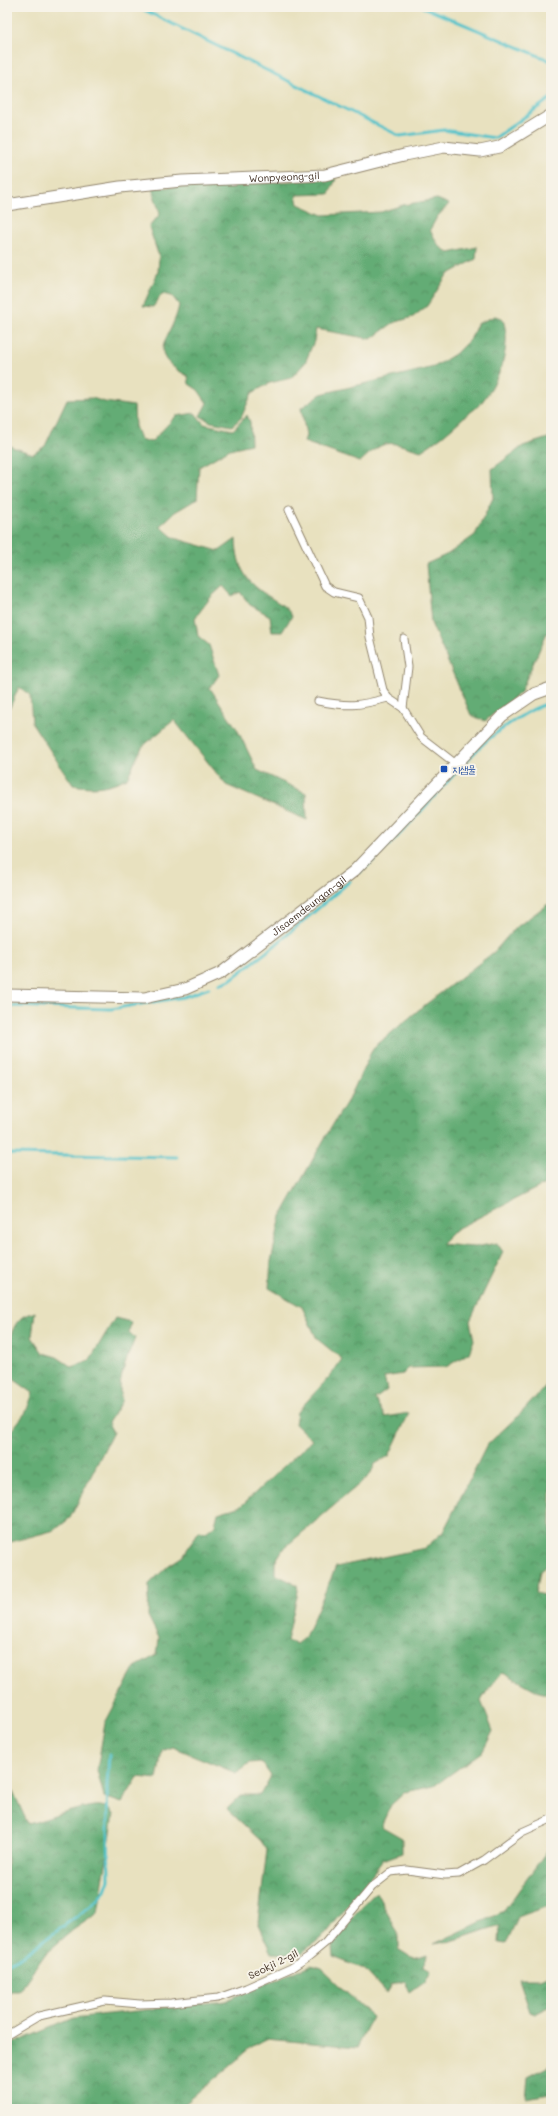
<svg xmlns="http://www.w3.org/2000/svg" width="558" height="2116" font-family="Mali,'Poor Story',sans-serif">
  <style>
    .forest { fill: url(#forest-crowns); stroke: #506b49 }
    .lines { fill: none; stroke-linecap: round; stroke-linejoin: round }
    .stream { stroke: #55c3ca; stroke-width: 3 }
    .street-casing { stroke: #92866e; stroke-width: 9 }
    .secondary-casing { stroke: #92866e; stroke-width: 13 }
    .street { stroke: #fff; stroke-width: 7 }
    .secondary { stroke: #fff; stroke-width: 11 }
    .transit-dot { fill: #1a4fb4; stroke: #f7f3e8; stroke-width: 1.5 }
    .labels { text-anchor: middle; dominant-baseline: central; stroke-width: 4; stroke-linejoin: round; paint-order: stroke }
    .street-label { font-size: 10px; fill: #3b2a1e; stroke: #f7f3e8 }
    .transit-label { font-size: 10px; fill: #164399; stroke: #f7f3e8; text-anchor: start }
  </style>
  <defs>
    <pattern id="forest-crowns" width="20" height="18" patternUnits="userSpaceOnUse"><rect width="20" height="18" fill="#64ac74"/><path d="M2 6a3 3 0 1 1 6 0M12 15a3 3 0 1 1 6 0" fill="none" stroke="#548c5f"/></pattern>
  </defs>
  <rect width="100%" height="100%" fill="#f7f3e8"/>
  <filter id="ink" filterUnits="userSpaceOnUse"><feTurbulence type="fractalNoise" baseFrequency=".025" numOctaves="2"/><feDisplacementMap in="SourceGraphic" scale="8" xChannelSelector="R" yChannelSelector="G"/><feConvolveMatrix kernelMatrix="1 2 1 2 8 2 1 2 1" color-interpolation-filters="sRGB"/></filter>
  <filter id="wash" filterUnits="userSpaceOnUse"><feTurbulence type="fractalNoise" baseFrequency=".012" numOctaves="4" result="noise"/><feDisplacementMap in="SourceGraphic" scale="16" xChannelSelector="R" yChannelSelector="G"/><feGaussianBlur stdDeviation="0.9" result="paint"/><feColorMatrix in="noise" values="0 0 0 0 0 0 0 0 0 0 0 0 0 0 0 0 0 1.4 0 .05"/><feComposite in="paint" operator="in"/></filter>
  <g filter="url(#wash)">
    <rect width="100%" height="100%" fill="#e8e1bf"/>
    <!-- forest -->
    <g class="forest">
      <path d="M336,179l-7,15 -33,1 2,9 25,11 58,-3 22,-7 34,-6 12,5 -12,13 -7,13 9,16 10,7 28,-6 -1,12 -29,16 -20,31 -14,11 -20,6 -22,16 -55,-10 -2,12 -9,22 -14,15 -21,5 -18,10 -11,25 -9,8 -21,-4 -11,-6 7,-13 -9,-13 -9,-6 -1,-8c-46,-24 -16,-35 -9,-71l-7,-9 -10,-2 -9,13 -10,-1 15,-34 1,-15 -10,-30 11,-13 -8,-26z"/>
      <path d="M495,316l7,2c12,26 -4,65 -21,85 -5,6 -12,10 -17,14 -14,13 -27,24 -43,34 -34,-10 -35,-13 -61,11l-56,-20 2,-7 -5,-27 20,-14 113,-27 21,-13 16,-16 6,-14z"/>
      <path d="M92,398l13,4 29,4 1,20 5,13 11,3 25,-26 19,-3 9,11 29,6 14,-15 3,7 1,22 -21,5 -31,18 -2,32 -22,13 -15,14 14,12 45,13 17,-12c1,30 10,43 35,59 9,6 15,8 21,18l-10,16h-10l-2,-16 -20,-11 -10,-13 -8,4 -9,-10 -12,11 -16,21 3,18 11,9 10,30 -9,13 27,41 20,41 49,23 1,27 -81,-35 -52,-65 -32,27 -15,31c-20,9 -31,11 -54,7l-41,-62 -2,-28 -11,-8 -12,27v-272l5,5 21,7 12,-8 22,-47z"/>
      <polygon points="551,437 551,629 546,635 520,693 485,721 471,715 431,623 426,564 448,554 475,535 493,498 492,469 523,446"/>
      <polygon points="548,904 551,911 551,1059 549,1064 551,1070 551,1181 456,1229 441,1244 475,1247 497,1243 503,1252 470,1321 474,1340 469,1353 446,1367 409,1368 403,1374 384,1377 387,1390 375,1399 385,1417 409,1413 389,1456 375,1464 370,1475 283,1549 275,1562 275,1574 297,1585 298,1591 287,1641 296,1644 305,1637 336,1567 425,1548 443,1532 487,1445 522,1412 551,1380 551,1562 540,1571 536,1593 551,1597 551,1695 539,1692 503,1672 490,1686 481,1701 493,1731 483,1751 434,1786 405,1792 391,1805 381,1826 402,1838 402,1853 383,1860 326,1934 299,1955 272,1953 258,1922 267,1850 261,1841 227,1809 241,1795 260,1795 271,1776 261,1762 250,1763 236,1773 173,1747 162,1751 157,1779 138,1777 122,1803 104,1797 97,1770 105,1723 135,1667 157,1655 159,1638 148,1616 149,1584 169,1565 183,1556 199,1531 206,1532 215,1525 218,1513 241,1506 312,1440 295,1424 297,1412 331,1375 342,1359 317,1339 302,1307 269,1288 271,1261 281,1216 326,1136 351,1095 373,1048 421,1008 494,952 514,929"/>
      <path d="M35,1312l-3,25 11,16 14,4 15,10 17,-6 26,-43 16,4 -2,10 6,6c-6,17 -20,45 -13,62l-14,23 5,9 -43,86 -15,12 -48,13v-107l19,-24 7,-19 -24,-17c-1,-19 -3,-44 12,-58 3,-3 10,-4 14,-6z"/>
      <path d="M7,1778l21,46c17,-4 57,-20 73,-18 6,1 9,4 13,8l-16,99 -25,17 -27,23 -27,38h-8l-4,7z"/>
      <polygon points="551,1845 551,1911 548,1906 518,1917 506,1944 499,1943 500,1925 452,1941 434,1944 504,1911"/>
      <polygon points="376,1892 398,1933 398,1949 414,1959 426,1955 424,1966 431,1970 425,1982 410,1993 405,1981 391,1985 386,1993 364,1969 333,1957 332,1946 353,1916"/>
      <polygon points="311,1965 321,1968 372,2017 357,2047 266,2039 253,2046 179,2109 7,2109 7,2046 73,2018 225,2001"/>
      <polygon points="551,1974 551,2006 535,2014 530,2012 519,1979 540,1979"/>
      <polygon points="551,2065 551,2094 526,2098 528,2077"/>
    </g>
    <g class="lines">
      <!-- stream -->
      <g class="stream">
        <polyline points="138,7 400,136 444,130 495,138 551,98"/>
        <polyline points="423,7 551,61"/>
        <path d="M360,872c44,-37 79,-84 120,-125 11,-11 56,-45 71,-43"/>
        <polyline points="220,984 230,980 273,947 350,881"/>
        <polyline points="7,1006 111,1009 184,997 209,988"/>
        <polyline points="7,1154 177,1157"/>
        <polyline points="7,1964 27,1953 92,1905 105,1891 109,1880 107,1785 109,1755"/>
      </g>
    </g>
  </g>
  <g filter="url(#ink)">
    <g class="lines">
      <!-- street casing -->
      <g class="street-casing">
        <g id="street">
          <polyline points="289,509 325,586 334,592 359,598 368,617 370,637 383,690 388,698 403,708 421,737 456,764"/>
          <path d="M318,701c31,6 40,5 70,-3"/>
          <polyline points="403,708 408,667 404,639"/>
          <polyline points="7,2035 39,2016 105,2001 140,2004 171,2003 218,1998 246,1988 291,1968 308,1957 325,1943 372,1887 391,1872 407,1870 445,1875 459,1874 484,1860 522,1832 551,1819"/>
        </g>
      </g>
      <!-- secondary casing -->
      <g class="secondary-casing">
        <g id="secondary">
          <path id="s1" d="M7,205l113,-18 62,-6 143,-6 79,-20 40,-8 36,4 19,-4 52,-32"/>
          <path id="s2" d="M7,995l137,3 41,-9 36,-16 133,-102 148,-155 32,-22 17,-6"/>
        </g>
      </g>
      <!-- street -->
      <use href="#street" class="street"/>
      <!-- secondary -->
      <use href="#secondary" class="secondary"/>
    </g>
  </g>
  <!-- markers -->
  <rect class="transit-dot" x="440" y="765" width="8" height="8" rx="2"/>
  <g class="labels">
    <!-- street labels -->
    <g class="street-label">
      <text stroke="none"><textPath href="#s1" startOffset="279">Wonpyeong-gil</textPath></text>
      <text stroke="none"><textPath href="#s2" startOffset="329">Jisaemdeungan-gil</textPath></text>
      <text transform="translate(273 1964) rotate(-26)">Seokji 2-gil</text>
    </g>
    <!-- transit labels -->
    <g class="transit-label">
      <text x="452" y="769">지샘물</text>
    </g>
  </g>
  <!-- margin -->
  <rect width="558" height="2116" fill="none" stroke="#f7f3e8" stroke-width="24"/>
</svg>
